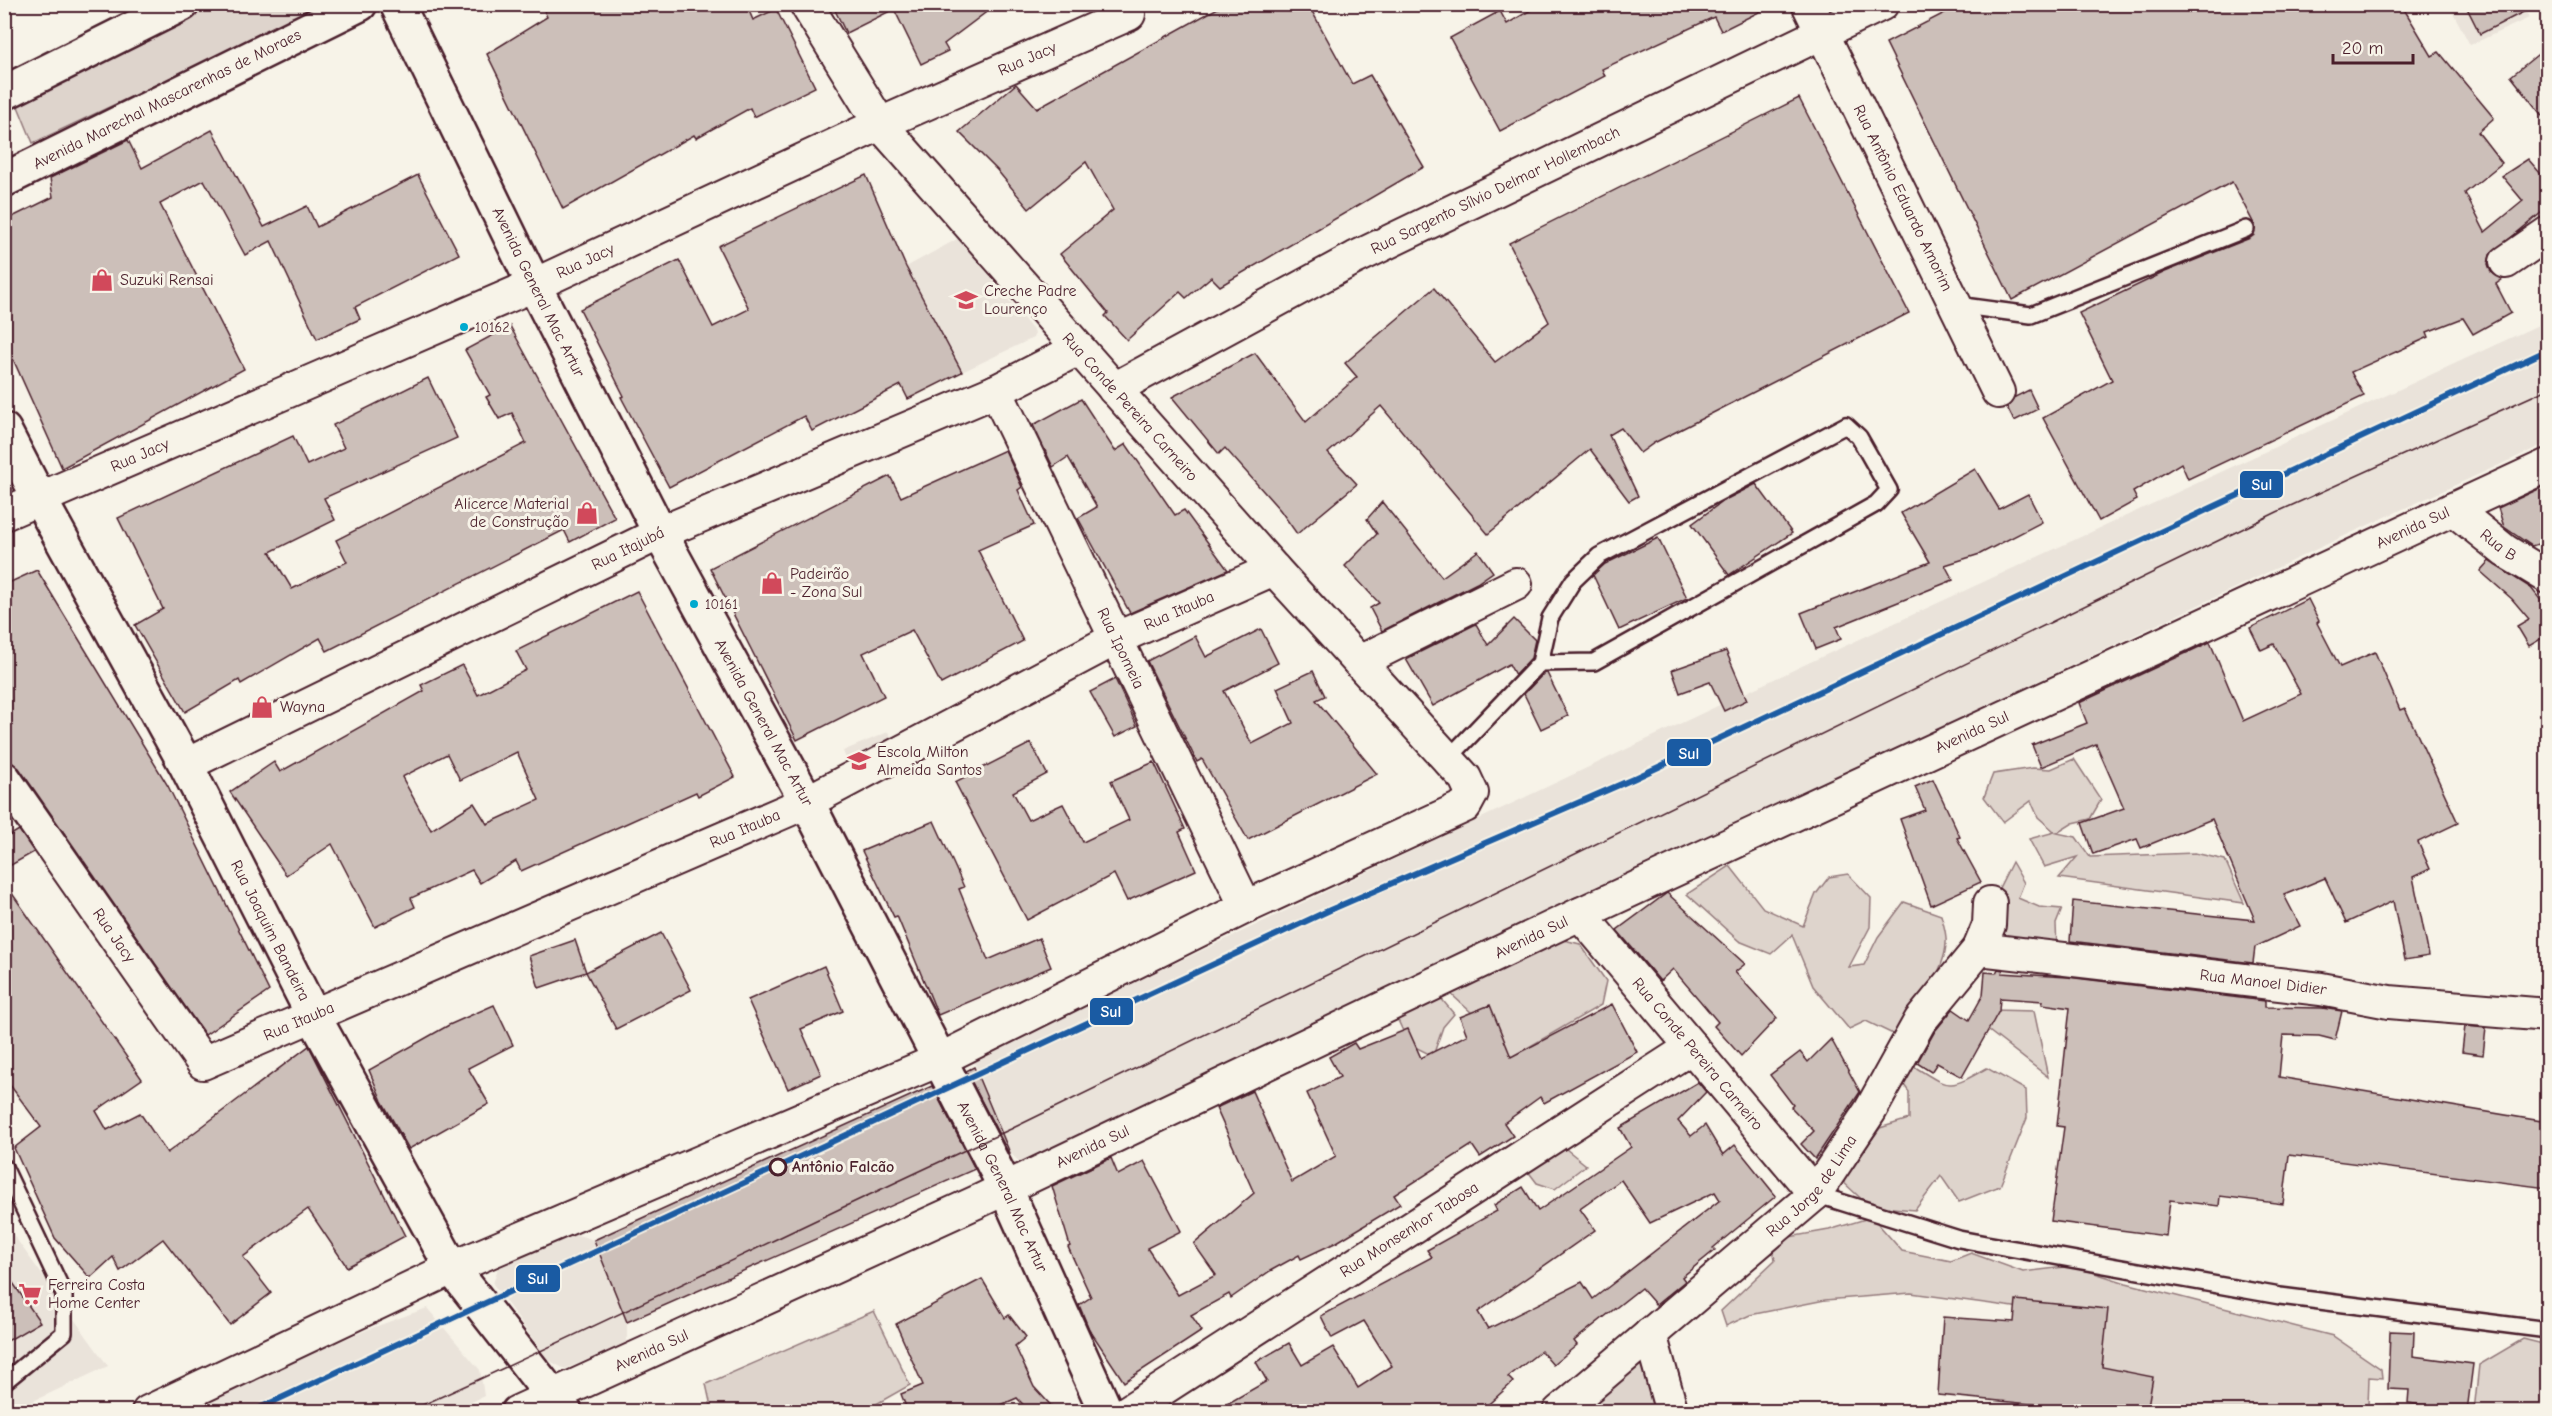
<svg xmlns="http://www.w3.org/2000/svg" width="2552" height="1416" font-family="'Comic Neue',sans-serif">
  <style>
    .built { fill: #eae3da }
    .green { fill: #ded4cc; stroke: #947a7c; stroke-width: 1.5 }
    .building { fill: #ccbfb9; stroke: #4a1f2b; stroke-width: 1.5; fill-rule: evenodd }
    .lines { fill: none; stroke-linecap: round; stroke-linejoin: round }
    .lane-casing { stroke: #4a1f2b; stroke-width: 20 }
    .street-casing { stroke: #4a1f2b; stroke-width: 36 }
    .secondary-casing { stroke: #4a1f2b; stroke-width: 38 }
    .highway-casing { stroke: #4a1f2b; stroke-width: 38 }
    .lane { stroke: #f7f3e8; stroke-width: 15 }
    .street { stroke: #f7f3e8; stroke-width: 32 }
    .secondary { stroke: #f7f3e8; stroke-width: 33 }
    .highway { stroke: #f7f3e8; stroke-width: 33 }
    .tram { stroke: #4a1f2b; stroke-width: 1.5 }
    .metro-1-casing { stroke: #f7f3e8; stroke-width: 10 }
    .metro-1 { stroke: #1a5ba3; stroke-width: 6 }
    .bus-dot { fill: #00a9ce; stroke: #f7f3e8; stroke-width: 2 }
    .stop-dot { fill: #f7f3e8; stroke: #4a1f2b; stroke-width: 3 }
    .labels { text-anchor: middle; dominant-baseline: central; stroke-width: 6; stroke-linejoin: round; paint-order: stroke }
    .bus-label { font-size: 14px; fill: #4a1f2b; stroke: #f7f3e8; text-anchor: start }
    .street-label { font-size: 16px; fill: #4a1f2b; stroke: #f7f3e8 }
    .poi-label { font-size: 16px; fill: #4a1f2b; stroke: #f7f3e8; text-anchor: start }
    .stop-label { font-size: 16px; font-weight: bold; fill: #4a1f2b; stroke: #f7f3e8; text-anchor: start }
    .line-badge { stroke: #f7f3e8; stroke-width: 2 }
    .badge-label { font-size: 16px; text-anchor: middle; font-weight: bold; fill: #fff }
  </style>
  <rect width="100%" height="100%" fill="#f7f3e8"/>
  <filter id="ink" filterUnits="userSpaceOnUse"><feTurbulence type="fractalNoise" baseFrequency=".0167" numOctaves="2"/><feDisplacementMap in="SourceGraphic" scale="12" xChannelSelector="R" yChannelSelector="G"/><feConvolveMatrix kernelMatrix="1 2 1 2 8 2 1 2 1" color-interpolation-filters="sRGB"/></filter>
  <g filter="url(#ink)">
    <!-- built -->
    <g class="built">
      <polygon points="2449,5 2523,5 2529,18 2470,45"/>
      <polygon points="959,238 1035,333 1033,338 962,372 906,267"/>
      <polygon points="2547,321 2547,443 2340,538 1021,1163 1010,1153 973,1059 1804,665"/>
      <polygon points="888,732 898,746 851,771 843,751"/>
      <polygon points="4,1222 108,1366 10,1412 4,1411"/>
      <polygon points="572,1233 594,1240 627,1322 627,1343 565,1369 548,1360 493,1284 498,1268"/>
      <polygon points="427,1308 480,1370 484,1396 454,1411 176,1412 369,1329"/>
    </g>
    <!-- green -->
    <g class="green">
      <polygon points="212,5 313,5 315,10 33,143 15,99"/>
      <polygon points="2074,759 2101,800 2090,819 2073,823 2057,833 2076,837 2090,857 2195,853 2225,860 2244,903 2059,878 2077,857 2044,867 2029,839 2055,832 2038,817 2031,801 2003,822 1984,797 1993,774 2033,768 2051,769"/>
      <polygon points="2012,862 2024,883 2018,898 2039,907 2062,909 2056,924 2057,950 2005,942 1999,888"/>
      <path d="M1730,866l33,42 40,18 13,-32 13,-17 19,-3 23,24 -1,29 -21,40 15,-2 14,-28 26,-35 37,13c2,8 6,19 5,28 -1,31 -32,68 -51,92l-29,-14 -17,8 -36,-43 -21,-51 -21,19 -32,-13 -52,-47z"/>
      <polygon points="1560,939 1580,944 1606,981 1601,1005 1508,1059 1494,1033 1451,994 1454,979"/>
      <polygon points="1440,997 1454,1014 1443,1027 1433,1056 1409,1044 1397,1018"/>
      <polygon points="1992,1010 2034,1011 2048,1077 1980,1024"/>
      <path d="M1910,1064c40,24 35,28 77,4l39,22 1,28 -27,68 -41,16 -18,-26 -26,34 -46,-4 -27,-25 38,-53 29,-9v-27l-12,-17z"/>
      <polygon points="1561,1145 1586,1165 1555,1189 1537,1183 1524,1166"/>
      <polygon points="1872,1217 1902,1251 1951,1261 1971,1253 2023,1272 2073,1266 2126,1283 2333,1336 2381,1369 2382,1378 2369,1377 2368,1406 2391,1404 2389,1412 2099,1411 2102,1326 2036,1310 1911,1293 1825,1300 1750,1315 1726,1326 1721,1311 1775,1260 1772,1240 1829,1230"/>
      <polygon points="874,1311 910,1385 864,1411 712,1411 706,1384"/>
      <polygon points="2523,1339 2547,1345 2547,1411 2474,1411 2479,1365"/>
      <polygon points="1646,1349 1664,1411 1571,1411"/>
    </g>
    <!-- building -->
    <g class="building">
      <polygon points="541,4 746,4 753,20 776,9 815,87 754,117 750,108 696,138 694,135 563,209 487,54 547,17"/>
      <polygon points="832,4 997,4 944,44 948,51 921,64 894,9 846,33"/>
      <polygon points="1225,4 1308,4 1352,84 1370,75 1424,167 1220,286 1211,277 1186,298 1180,292 1127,340 1105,316 1108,313 1060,254 1113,210 1086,162 1029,209 997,170 959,132 1016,84 1037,108"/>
      <polygon points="1541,4 1775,4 1721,31 1714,17 1602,69 1605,76 1500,131 1450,38 1500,11 1507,24"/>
      <polygon points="1962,4 2401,4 2432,56 2439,52 2494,118 2478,132 2502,163 2465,193 2485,232 2523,201 2502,176 2528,159 2547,181 2547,208 2490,255 2488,264 2491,272 2503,279 2496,284 2511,313 2473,334 2463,318 2427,332 2429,337 2351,372 2364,396 2188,479 2181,463 2133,492 2137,500 2099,521 2043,418 2112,380 2079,313 2165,272 2250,238 2254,235 2255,226 2232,182 2012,300 1886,43"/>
      <polygon points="2465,4 2539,4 2480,34"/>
      <polygon points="2547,47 2547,122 2511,76"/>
      <polygon points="1799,98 1909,313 1654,443 1640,453 1621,428 1609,435 1638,496 1629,501 1590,449 1488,534 1381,406 1328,453 1357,484 1297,534 1280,510 1225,448 1219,454 1172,397 1255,353 1306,422 1357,377 1345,363 1434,288 1495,362 1549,322 1509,243"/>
      <polygon points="212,130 264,227 307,206 317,227 418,175 459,254 355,307 360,319 317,339 271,241 245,255 204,180 160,204 244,369 62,468 4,339 4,221 53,197 50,178 128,140 142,168"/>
      <polygon points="866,175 906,267 962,372 908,399 901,385 812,431 804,416 669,487 621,397 624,396 580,309 679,260 713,327 749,309 718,246"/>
      <polygon points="510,326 615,518 570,542 564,530 327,651 320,638 241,684 239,680 185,712 135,625 163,609 118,518 293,436 307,465 344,448 333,425 428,378 457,438 324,498 335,520 270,552 292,589 347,562 336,540 526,443 512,413 499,419 486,397 490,395 465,350"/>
      <polygon points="2029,390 2038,409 2014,421 2007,407 2015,397"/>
      <polygon points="1081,399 1115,451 1126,444 1175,515 1184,510 1228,570 1130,613 1078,518 1097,507 1068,457 1053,467 1033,425"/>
      <polygon points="1005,450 1022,487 1018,490 1034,525 978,550 1023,641 941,684 912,630 863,653 884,696 797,740 710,568 890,476 901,497"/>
      <polygon points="1975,469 1999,509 2028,494 2042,522 1980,554 1945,565 1953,580 1836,627 1841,639 1816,649 1801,613 1930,562 1901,513"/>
      <polygon points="1756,484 1792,533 1729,575 1692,524 1723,501"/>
      <polygon points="2547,485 2547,541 2532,546 2504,527 2498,508"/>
      <polygon points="1382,502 1442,577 1478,551 1493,572 1477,583 1382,631 1370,608 1379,603 1345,566 1377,534 1367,519"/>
      <polygon points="1658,538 1687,598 1619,630 1593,575 1605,564"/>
      <polygon points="2489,561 2531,588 2547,608 2547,642 2544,637 2529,646 2517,626 2529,619 2512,599 2480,571"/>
      <polygon points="37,570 168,786 269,991 205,1035 19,768 4,757 4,585"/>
      <path d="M637,591l98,186 -37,19 -2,-4 -175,79 -5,-10 -36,22 -8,-13 -61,28 4,9 -40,20 -43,-83 -46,31 -56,-83 44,-30 6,10 144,-81 -3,-6 41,-20 16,30 48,-25 -10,-19zM517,752l22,48 -52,24 -13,-21 -43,27 -29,-53 45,-23 13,26z"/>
      <polygon points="2308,599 2319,621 2317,623 2340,667 2375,652 2400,710 2405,708 2458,823 2418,842 2430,869 2413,877 2429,956 2405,960 2393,901 2346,923 2325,878 2284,895 2300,926 2255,947 2253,963 2070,941 2073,901 2255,920 2212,819 2141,848 2137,839 2093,854 2082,823 2124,808 2096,744 2041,767 2032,745 2087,723 2079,703 2210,642 2243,721 2301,694 2274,644 2261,650 2250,628"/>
      <polygon points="1514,619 1535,640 1531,658 1515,675 1509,664 1433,706 1406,659 1476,624 1488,645"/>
      <polygon points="1261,629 1278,663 1224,691 1252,744 1293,723 1277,688 1313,671 1325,696 1316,700 1377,774 1248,840 1202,759 1197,762 1147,661 1195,636 1206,657"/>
      <polygon points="1726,651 1747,700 1724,711 1710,682 1680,693 1672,670"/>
      <polygon points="1544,673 1547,673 1568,716 1541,729 1524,694"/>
      <polygon points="1115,679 1137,726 1115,737 1090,692"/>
      <polygon points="1031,743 1047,774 1013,792 1028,820 1063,804 1083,842 1129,820 1111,781 1154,762 1185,829 1179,832 1196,870 1127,901 1114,874 1027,920 955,782"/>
      <polygon points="1933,779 1960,837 1957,838 1981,882 1931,905 1900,819 1925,810 1915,787"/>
      <polygon points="934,821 964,887 959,889 988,960 1039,938 1051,967 938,1015 897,916 894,917 862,851"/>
      <polygon points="19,830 34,852 4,869 4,839"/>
      <polygon points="4,882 142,1079 96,1111 107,1130 140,1113 167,1153 309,1046 405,1236 347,1267 308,1209 243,1257 271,1293 230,1325 163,1239 120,1271 113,1257 90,1278 55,1238 14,1148 41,1127 4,1077"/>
      <polygon points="1667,893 1745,964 1735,972 1777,1018 1741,1056 1714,1026 1718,1022 1673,969 1660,981 1617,930"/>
      <polygon points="661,933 691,990 616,1029 586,972"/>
      <polygon points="575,940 586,972 539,988 529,956"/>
      <polygon points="824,966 843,1011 801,1029 821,1074 788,1089 748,1000"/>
      <polygon points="1998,969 2003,970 2002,973 2067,977 2265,1001 2265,1007 2322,1008 2342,1011 2335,1040 2319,1036 2283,1035 2279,1077 2547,1122 2547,1188 2289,1155 2283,1204 2220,1196 2219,1206 2170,1200 2166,1236 2051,1221 2064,1127 2057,1126 2070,1008 2042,1004 2043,1001 2000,998 1999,1011 1962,1077 1937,1063 1931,1072 1917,1063 1935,1031 1953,1009 1969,1020 1983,995 1985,972 1996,973"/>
      <polygon points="1612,1004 1637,1052 1544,1103 1540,1097 1504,1123 1513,1136 1480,1157 1472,1145 1394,1195 1400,1204 1337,1242 1301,1259 1299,1255 1270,1271 1231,1298 1229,1294 1191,1315 1202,1331 1124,1382 1089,1329 1079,1305 1091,1297 1068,1247 1070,1246 1052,1186 1111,1158 1118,1175 1144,1161 1181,1231 1147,1248 1178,1295 1216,1275 1194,1244 1254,1193 1216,1108 1252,1091 1292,1182 1336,1156 1307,1093 1340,1077 1329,1057 1354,1043 1358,1049 1408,1029 1421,1058 1467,1035 1460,1017 1490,1005 1511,1057"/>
      <polygon points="494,1005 513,1045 468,1068 489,1104 409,1149 382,1101 369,1070 449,1025"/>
      <polygon points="2465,1026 2486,1028 2483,1055 2462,1052"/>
      <polygon points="1831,1039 1860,1092 1815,1159 1801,1144 1814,1131 1791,1107 1793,1105 1770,1075 1800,1052 1808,1062"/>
      <polygon points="974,1067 1010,1153 1009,1154 966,1071"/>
      <path d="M1698,1082l8,10 -28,29 13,15 14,-11 18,30 12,-10 41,51 -63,52 2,2 -33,27 3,4 -29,24 -15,-17 -67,53 3,4 -24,20 -12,-14 -33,26 5,5 -33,30h-267l54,-31 -11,-19 33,-19 13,22 31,-18 25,41 34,-22 -28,-45 -32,17 -11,-22 111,-59 -5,-7 70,-39 -3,-6 29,-18 15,24 93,-64 -11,-19zM1621,1180l29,43 65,-31 5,8 -127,99 -11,-17 -94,47 -10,-17 117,-82 -15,-21z"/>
      <polygon points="932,1086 975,1169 627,1322 594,1240"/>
      <polygon points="4,1270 40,1322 4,1343"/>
      <polygon points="982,1279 1005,1318 1009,1315 1026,1337 1015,1346 1034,1387 1057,1412 1030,1412 1017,1398 985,1412 908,1412 901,1394 923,1385 896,1324"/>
      <polygon points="2016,1300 2108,1309 2102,1367 2153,1377 2147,1412 2112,1412 1938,1395 1943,1317 2014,1322"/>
      <polygon points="2390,1331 2414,1332 2413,1356 2473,1364 2467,1411 2408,1403 2409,1390 2388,1389"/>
    </g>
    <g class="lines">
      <!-- lane casing -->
      <g class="lane-casing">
        <g id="lane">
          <polyline points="1956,305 2031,315 2246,229"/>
          <polyline points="1448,759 1540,663 1550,618 1573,581 1599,556 1846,425 1859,437 1889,490 1876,504 1594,662 1540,663"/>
          <polyline points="4,1167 64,1294 64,1333 4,1382"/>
          <polyline points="1815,1194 1959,1239 1986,1244 2280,1296 2548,1330"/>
        </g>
      </g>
      <!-- street casing -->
      <g class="street-casing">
        <g id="street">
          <path id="s1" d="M1808,4l190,388"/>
          <polyline points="2506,262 2548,233"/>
          <path id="s2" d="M1114,389l241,-131 527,-254"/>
          <path id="s3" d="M996,391l250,516"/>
          <path id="s4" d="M2453,509l52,42 43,26"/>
          <path id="s5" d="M4,514l530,-229 346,-161 249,-110"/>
          <polyline points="1359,662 1516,584"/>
          <path id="s6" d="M186,765l474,-232 336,-142 82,-42"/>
          <path id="s7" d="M4,778l199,285 604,-261 308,-163 159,-70"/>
          <path id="s8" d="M1580,914l235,280"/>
          <path id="s9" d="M1979,949l342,40 68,13 159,13"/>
          <polyline points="1650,1334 1672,1412"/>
          <polyline points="148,1412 452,1268 939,1060 1246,907 1465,806 1472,793 1465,778 1274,569 880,124 806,4"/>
          <path id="s10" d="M517,1412l464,-212 599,-286 968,-449"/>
          <path id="s11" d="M1127,1412l565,-365"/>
          <path id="s12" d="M1559,1412l256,-218 55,-83 50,-90 59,-72 10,-24 1,-22"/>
        </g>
      </g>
      <!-- secondary casing -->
      <g class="secondary-casing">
        <g id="secondary">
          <path id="s13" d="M397,4l137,281 126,248 147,269 198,385 101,225"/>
          <path id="s14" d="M4,430l35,68 147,267 128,252 138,251 113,144"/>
        </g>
      </g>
      <!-- highway casing -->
      <g class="highway-casing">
        <g id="highway">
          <polyline points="4,93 182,4"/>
          <path id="s15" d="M4,180l356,-176"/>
        </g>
      </g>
      <!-- lane -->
      <use href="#lane" class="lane"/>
      <!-- street -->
      <use href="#street" class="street"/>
      <!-- secondary -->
      <use href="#secondary" class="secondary"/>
      <!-- highway -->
      <use href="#highway" class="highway"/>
      <!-- tram -->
      <path class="tram" d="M407,1412c203,-90 401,-191 604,-283l1266,-617 271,-123"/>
      <!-- metro-1 casing -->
      <g class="metro-1-casing">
        <polyline id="metro-1" points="251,1412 1330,910 1633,779 2548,350"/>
      </g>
      <!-- metro-1 -->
      <use href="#metro-1" class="metro-1"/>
    </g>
  </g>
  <!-- icons -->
  <defs>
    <g id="shop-bare" transform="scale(1.8)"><path d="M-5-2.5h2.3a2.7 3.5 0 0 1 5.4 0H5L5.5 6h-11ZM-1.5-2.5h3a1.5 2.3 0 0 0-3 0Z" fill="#d1495b" stroke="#f7f3e8" stroke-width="2.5" paint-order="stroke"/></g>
    <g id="school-bare" transform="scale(1.8)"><path d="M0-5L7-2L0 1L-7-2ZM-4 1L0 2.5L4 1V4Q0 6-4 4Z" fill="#d1495b" stroke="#f7f3e8" stroke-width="2.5" paint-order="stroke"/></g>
    <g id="supermarket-bare" transform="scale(1.8)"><path d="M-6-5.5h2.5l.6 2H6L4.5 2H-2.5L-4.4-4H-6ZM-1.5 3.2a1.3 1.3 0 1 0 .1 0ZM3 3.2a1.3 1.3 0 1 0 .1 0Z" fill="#d1495b" stroke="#f7f3e8" stroke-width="2.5" paint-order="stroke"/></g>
  </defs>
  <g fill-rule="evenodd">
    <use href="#shop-bare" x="102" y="280"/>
    <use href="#school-bare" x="966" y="300"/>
    <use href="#shop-bare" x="587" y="513"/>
    <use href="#shop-bare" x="772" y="583"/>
    <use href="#shop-bare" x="262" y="707"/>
    <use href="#school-bare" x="859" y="761"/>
    <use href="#supermarket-bare" x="30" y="1294"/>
  </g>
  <!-- markers -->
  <g class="bus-dot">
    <circle cx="464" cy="327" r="5"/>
    <circle cx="694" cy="604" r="5"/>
  </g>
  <circle class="stop-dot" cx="778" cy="1167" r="8"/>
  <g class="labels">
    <!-- bus labels -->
    <g class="bus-label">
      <text x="475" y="327">10162</text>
      <text x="705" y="604">10161</text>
    </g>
    <!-- street labels -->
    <g class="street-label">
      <text stroke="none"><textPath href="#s5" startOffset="1120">Rua Jacy</textPath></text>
      <text stroke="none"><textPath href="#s15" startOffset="182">Avenida Marechal Mascarenhas de Moraes</textPath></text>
      <text stroke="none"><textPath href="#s2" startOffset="430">Rua Sargento Sílvio Delmar Hollembach</textPath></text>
      <text stroke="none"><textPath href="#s1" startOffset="216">Rua Antônio Eduardo Amorim</textPath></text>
      <text stroke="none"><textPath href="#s5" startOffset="634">Rua Jacy</textPath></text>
      <text stroke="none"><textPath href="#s13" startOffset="321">Avenida General Mac Artur</textPath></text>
      <text transform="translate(1130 407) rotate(48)">Rua Conde Pereira Carneiro</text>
      <text stroke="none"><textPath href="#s5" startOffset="148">Rua Jacy</textPath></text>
      <text stroke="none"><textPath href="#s10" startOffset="2092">Avenida Sul</textPath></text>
      <text stroke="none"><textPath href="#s4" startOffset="58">Rua B</textPath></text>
      <text stroke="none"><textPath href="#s6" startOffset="492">Rua Itajubá</textPath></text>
      <text stroke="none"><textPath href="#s7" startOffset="1424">Rua Itauba</textPath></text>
      <text stroke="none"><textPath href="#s3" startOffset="286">Rua Ipomeia</textPath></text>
      <text stroke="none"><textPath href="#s13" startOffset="807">Avenida General Mac Artur</textPath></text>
      <text stroke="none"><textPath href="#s10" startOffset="1606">Avenida Sul</textPath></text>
      <text stroke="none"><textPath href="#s7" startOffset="938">Rua Itauba</textPath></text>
      <text stroke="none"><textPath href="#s14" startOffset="567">Rua Joaquim Bandeira</textPath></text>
      <text stroke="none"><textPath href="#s7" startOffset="192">Rua Jacy</textPath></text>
      <text stroke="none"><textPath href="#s10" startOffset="1120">Avenida Sul</textPath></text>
      <text stroke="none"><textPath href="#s9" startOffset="286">Rua Manoel Didier</textPath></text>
      <text stroke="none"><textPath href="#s7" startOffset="452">Rua Itauba</textPath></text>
      <text stroke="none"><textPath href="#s8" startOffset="183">Rua Conde Pereira Carneiro</textPath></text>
      <text stroke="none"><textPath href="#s10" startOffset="634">Avenida Sul</textPath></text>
      <text stroke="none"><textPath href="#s12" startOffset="340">Rua Jorge de Lima</textPath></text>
      <text stroke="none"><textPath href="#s13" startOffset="1329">Avenida General Mac Artur</textPath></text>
      <text stroke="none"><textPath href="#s11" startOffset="336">Rua Monsenhor Tabosa</textPath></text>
      <text stroke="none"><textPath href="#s10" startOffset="148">Avenida Sul</textPath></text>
    </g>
    <!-- poi labels -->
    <g class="poi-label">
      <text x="120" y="280">Suzuki Rensai</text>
      <text x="984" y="291">Creche Padre<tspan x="984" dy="18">Lourenço</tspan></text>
      <text x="569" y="504" text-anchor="end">Alicerce Material<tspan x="569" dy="18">de Construção</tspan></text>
      <text x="790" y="574">Padeirão<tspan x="790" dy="18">- Zona Sul</tspan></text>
      <text x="280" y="707">Wayna</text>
      <text x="877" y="752">Escola Milton<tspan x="877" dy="18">Almeida Santos</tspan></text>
      <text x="48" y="1285">Ferreira Costa<tspan x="48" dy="18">Home Center</tspan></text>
    </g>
    <!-- stop labels -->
    <g class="stop-label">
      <text x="792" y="1167">Antônio Falcão</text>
    </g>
  </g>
  <g class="line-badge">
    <rect x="2239" y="470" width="45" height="29" rx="6" fill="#1a5ba3"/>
    <rect x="1666" y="738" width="46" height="29" rx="6" fill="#1a5ba3"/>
    <rect x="1089" y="997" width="45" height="29" rx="6" fill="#1a5ba3"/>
    <rect x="515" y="1264" width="46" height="29" rx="6" fill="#1a5ba3"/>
  </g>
  <g class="badge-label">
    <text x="2262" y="490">Sul</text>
    <text x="1689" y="759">Sul</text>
    <text x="1111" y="1017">Sul</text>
    <text x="538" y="1284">Sul</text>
  </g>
  <!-- margin -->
  <rect width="2552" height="1416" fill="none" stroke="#f7f3e8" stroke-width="24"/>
  <rect x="12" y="12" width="2528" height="1392" fill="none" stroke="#4a1f2b" stroke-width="2" filter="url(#ink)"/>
  <!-- scale -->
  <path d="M2333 54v9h80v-9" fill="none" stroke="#4a1f2b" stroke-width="3"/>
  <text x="2342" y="54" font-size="18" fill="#4a1f2b" stroke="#f7f3e8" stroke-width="4.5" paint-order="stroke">20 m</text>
</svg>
